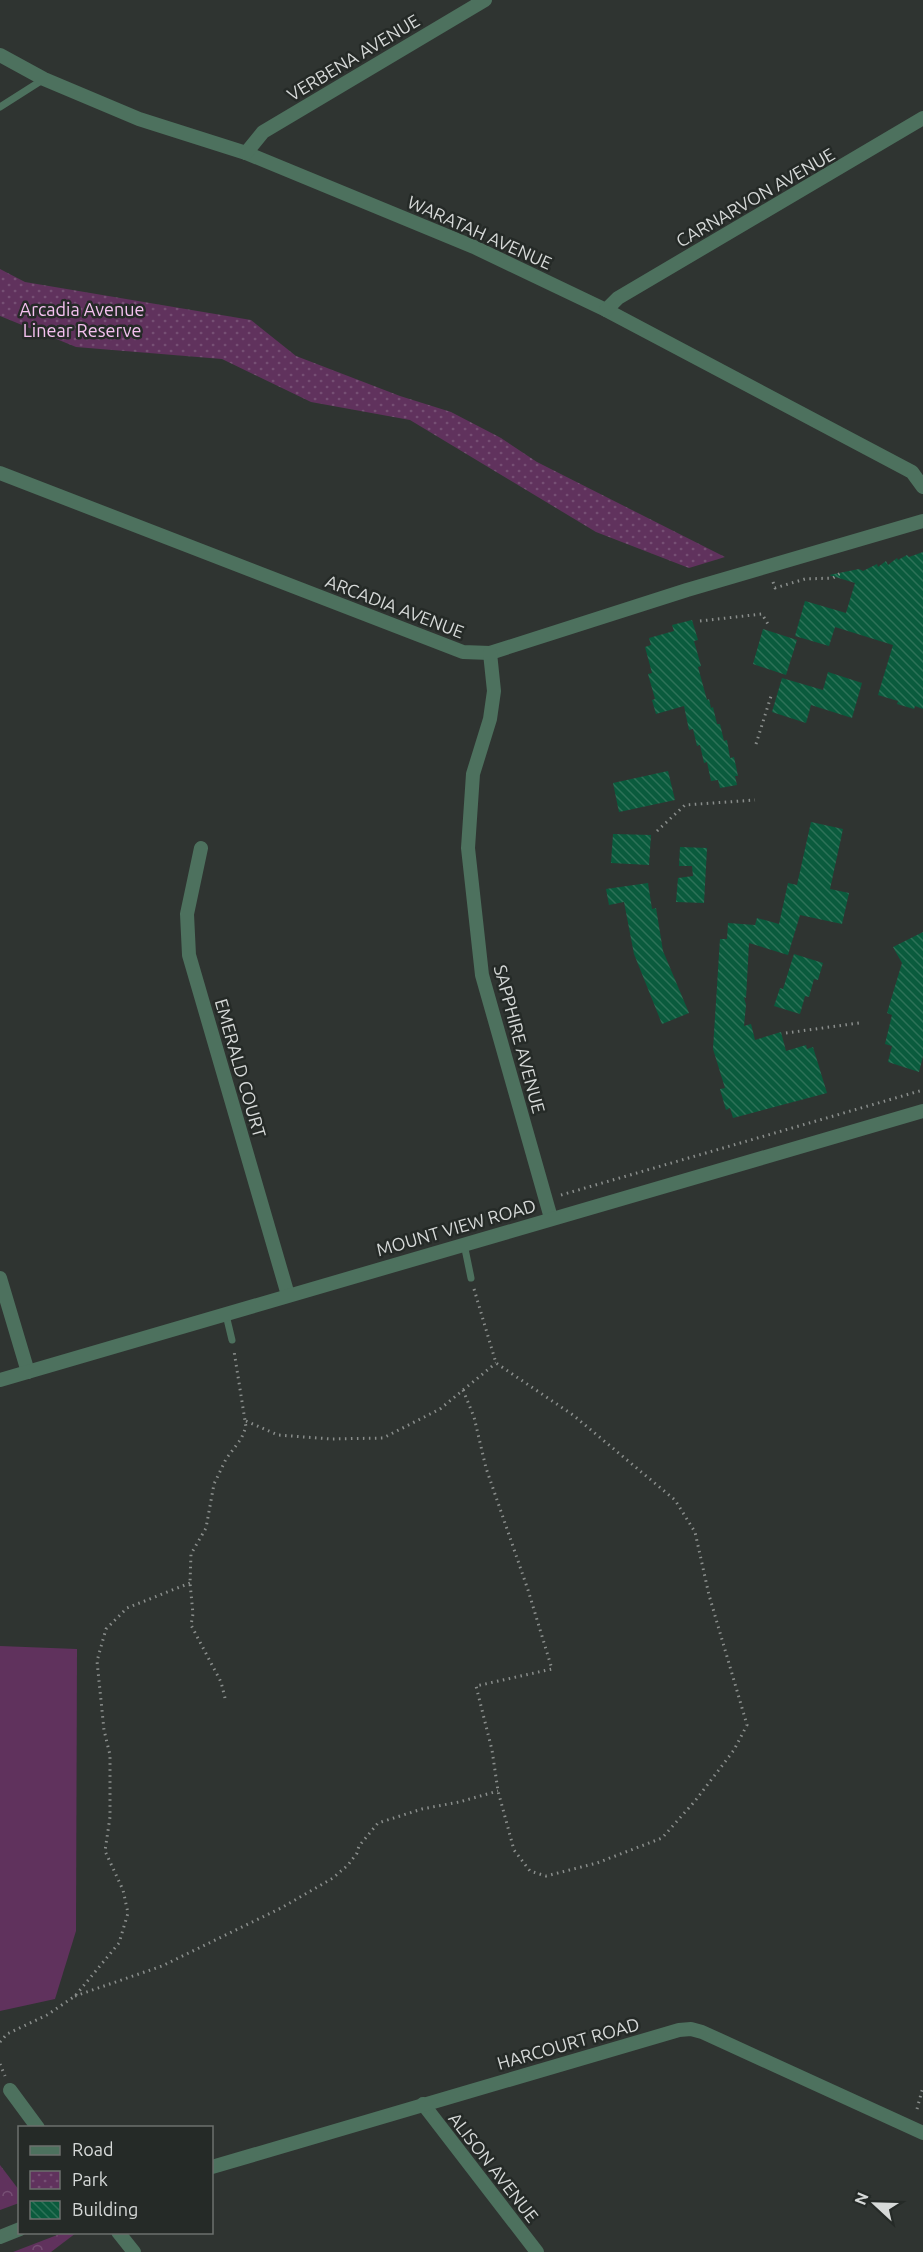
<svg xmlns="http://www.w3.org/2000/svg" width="923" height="2252" font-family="Ubuntu,sans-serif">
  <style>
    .forest { fill: url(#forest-crowns) }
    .park { fill: url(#park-dots) }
    .garden { fill: #60325d }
    .building { fill: url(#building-back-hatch) }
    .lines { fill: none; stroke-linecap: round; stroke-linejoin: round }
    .path { stroke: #8a8e8c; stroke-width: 3; stroke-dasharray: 1.5 4.5; stroke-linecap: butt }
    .lane { stroke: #4d715e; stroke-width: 7 }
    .street { stroke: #4d715e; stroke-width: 14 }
    .labels { text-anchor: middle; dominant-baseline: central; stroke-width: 5; stroke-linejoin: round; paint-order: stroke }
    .street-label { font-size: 18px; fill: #d6d9d8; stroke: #252a27 }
    .park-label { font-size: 18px; fill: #f5c1f0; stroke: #252a27 }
  </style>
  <defs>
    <pattern id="forest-crowns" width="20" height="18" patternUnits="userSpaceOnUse" patternTransform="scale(1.5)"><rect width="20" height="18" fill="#60325d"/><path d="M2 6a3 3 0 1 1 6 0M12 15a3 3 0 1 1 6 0" fill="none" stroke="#764f74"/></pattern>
    <pattern id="park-dots" width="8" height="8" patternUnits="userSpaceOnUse" patternTransform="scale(1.5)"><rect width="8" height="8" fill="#60325d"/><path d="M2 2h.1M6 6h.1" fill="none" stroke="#764f74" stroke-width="1.8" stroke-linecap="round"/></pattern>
    <pattern id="building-back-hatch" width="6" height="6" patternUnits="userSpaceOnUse" patternTransform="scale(1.5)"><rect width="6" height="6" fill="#0a5b3d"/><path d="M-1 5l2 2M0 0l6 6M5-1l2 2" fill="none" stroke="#2d7258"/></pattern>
  </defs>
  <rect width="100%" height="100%" fill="#2f3431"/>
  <!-- forest -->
  <g class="forest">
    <polygon points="0,2165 19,2190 19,2203 0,2210"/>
    <polygon points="65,2232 76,2233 51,2252 13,2252"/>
  </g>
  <!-- park -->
  <polygon class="park" points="0,269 25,282 251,320 296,356 400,396 451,412 501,438 537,462 725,557 689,568 596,532 410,420 311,402 222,359 76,347 0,316"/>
  <!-- garden -->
  <polygon class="garden" points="0,1646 77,1649 76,1931 55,1999 0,2011"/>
  <!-- building -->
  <g class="building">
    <polygon points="923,552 923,709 915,706 914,709 897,704 898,701 878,695 893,645 835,627 829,646 795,636 805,601 846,613 855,583 829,575 859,569 863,571 877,564 878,567 886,561 888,565 897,558 898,560 907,555 909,557"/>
    <polygon points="692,620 698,640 694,641 701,666 698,667 707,700 709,699 711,708 713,707 717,724 720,724 724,741 727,740 730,758 734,757 738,776 735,776 737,785 720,788 718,780 711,781 707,762 704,763 700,745 697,746 693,729 689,730 684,706 656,714 652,700 655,699 648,674 652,673 645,647 651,645 649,638 674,631 672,625"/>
    <polygon points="763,629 797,640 786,675 753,664"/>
    <polygon points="828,672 862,683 852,718 811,705 806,723 772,712 782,678 823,690"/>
    <polygon points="668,771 675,800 619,812 613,783"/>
    <polygon points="811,822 843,829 830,889 849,893 842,924 800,915 788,955 749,943 746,998 744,997 746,1005 744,1026 751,1024 755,1040 781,1032 786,1051 806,1045 807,1049 813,1047 827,1093 733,1118 730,1108 726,1110 720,1089 725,1088 713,1049 720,939 727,939 728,923 755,925 757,918 779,924 788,883 797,885"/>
    <polygon points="613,834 651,835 649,865 611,863"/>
    <polygon points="680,847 707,848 704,903 676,902 678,878 693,876 692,866 679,866"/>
    <polygon points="648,883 652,909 656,908 663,951 689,1013 662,1024 634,954 624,902 609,905 606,889"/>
    <polygon points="923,932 923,1056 919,1072 888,1062 892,1046 885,1044 892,1015 887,1013 902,963 893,947"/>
    <polygon points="794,954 823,963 818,980 814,979 809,997 805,996 800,1014 774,1006 780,988 783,989"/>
  </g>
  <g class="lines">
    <!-- path -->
    <g class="path">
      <polyline points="773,582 775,588 805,579 833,578 842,572"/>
      <polyline points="700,621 762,614 769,626"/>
      <polyline points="756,744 772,693"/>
      <polyline points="657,831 685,805 755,800"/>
      <polyline points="786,1033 859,1023"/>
      <polyline points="561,1195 923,1090"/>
      <polyline points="463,1390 474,1417 486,1468 528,1590 552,1669 476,1686 492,1750 498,1791 514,1850 530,1871 546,1876 597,1863 662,1838 695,1801 734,1750 747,1725 709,1595 695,1532 675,1500 573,1415 496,1363 474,1289"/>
      <polyline points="246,1421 278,1435 331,1439 383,1438 440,1409 496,1363"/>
      <polyline points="225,1698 221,1682 191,1625 193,1614 190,1583 191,1554 206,1528 214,1484 226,1459 241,1439 246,1427 234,1351"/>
      <polyline points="75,1996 162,1966 281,1908 333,1878 348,1865 357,1853 359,1846 378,1823 422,1809 459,1802 498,1791"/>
      <polyline points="0,2042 7,2034 47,2015 75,1996 119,1943 128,1913 123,1890 105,1851 110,1817 110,1755 104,1730 97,1661 106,1629 127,1608 190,1583"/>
      <polyline points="0,2064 5,2076"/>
      <polyline points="917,2109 923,2087"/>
    </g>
    <!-- lane -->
    <g class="lane">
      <polyline points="0,107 44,79"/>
      <polyline points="464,1244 471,1278"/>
      <polyline points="226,1315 232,1340"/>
    </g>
    <!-- street -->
    <g class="street">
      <polyline points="0,55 44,79 139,119 246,153 474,247 606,310 912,472 923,487"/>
      <polyline points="246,153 263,132 485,0"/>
      <polyline points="606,310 618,298 923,118"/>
      <polyline points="0,473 463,652 490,653 687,590 923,521"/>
      <polyline points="490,653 494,691 490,719 473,774 468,848 482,975 551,1218"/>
      <polyline points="201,848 187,914 189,955 288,1295"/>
      <polyline points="0,1278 28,1372"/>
      <polyline points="0,1380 923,1111"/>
      <polyline points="10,2090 38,2128"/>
      <polyline points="423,2104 537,2252"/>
      <polyline points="212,2167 679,2030 691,2029 702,2032 923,2133"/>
      <polyline points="118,2232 134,2252"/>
      <polyline points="0,2237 20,2229"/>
    </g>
  </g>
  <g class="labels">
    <!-- street labels -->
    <g class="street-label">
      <text transform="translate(353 57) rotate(-31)">VERBENA AVENUE</text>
      <text transform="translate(755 197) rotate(-30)">CARNARVON AVENUE</text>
      <text transform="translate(480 232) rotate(24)">WARATAH AVENUE</text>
      <text transform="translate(395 606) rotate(21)">ARCADIA AVENUE</text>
      <text transform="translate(520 1039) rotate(75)">SAPPHIRE AVENUE</text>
      <text transform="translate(241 1068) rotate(74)">EMERALD COURT</text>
      <text transform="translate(456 1227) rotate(-16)">MOUNT VIEW ROAD</text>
      <text transform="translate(568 2043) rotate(-16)">HARCOURT ROAD</text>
      <text transform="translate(494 2167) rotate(52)">ALISON AVENUE</text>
    </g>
    <!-- park labels -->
    <g class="park-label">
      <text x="82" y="309">Arcadia Avenue<tspan x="82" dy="21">Linear Reserve</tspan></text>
    </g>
  </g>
  <!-- legend -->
  <rect x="18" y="2126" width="195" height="108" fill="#252a27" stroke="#6c706e" stroke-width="1.5"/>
  <rect x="30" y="2146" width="30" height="9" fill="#4d715e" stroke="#6c706e" stroke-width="1.5"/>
  <text x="72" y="2156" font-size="18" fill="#d6d9d8">Road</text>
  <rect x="30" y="2171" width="30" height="18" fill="url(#park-dots)" stroke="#6c706e" stroke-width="1.5"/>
  <text x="72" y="2186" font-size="18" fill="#d6d9d8">Park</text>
  <rect x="30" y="2201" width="30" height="18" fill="url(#building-back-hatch)" stroke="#6c706e" stroke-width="1.5"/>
  <text x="72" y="2216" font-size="18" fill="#d6d9d8">Building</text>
  <!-- north arrow -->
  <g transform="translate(875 2204) rotate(292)" stroke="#252a27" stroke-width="4.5" paint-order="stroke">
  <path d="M0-4.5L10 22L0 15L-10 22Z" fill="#d6d9d8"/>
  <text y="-9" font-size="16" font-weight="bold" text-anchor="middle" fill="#d6d9d8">N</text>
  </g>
</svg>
